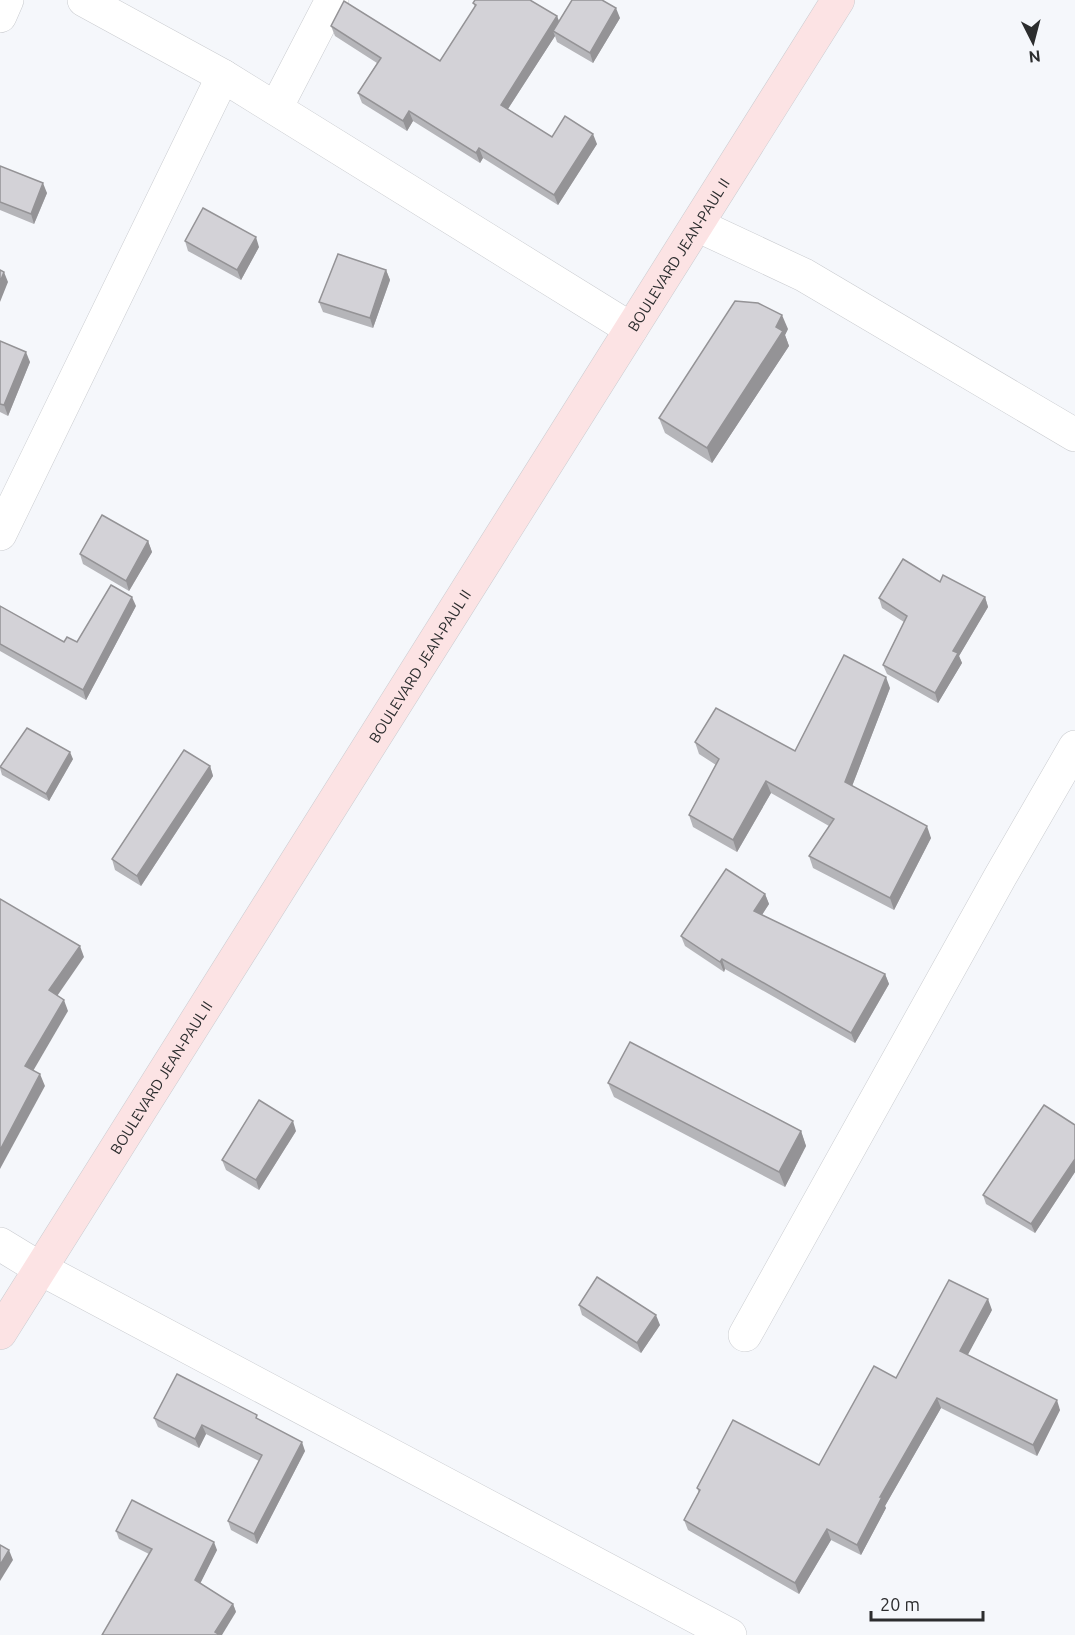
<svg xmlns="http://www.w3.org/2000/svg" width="1075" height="1635" font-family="Ubuntu,sans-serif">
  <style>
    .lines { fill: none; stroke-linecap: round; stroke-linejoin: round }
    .street-casing { stroke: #caccd0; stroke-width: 34 }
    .secondary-casing { stroke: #caccd0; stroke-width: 34 }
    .street { stroke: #fff; stroke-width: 33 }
    .secondary { stroke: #fce3e4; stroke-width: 33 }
    .wall { fill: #b5b5b9 }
    .shaded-wall { fill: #949396 }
    .building { fill: #d3d2d7; stroke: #949396; stroke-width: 1.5 }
    .labels { text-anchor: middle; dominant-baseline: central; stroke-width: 4.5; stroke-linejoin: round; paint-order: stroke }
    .street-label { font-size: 15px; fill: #2c2d2e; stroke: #f5f7fb }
  </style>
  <rect width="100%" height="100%" fill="#f5f7fb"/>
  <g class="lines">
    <!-- street casing -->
    <g class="street-casing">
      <g id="street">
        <polyline points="84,0 223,76 631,329"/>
        <polyline points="0,16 7,0"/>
        <polyline points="276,108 332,0"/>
        <polyline points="697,225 804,275 1075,435"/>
        <polyline points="0,534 223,76"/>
        <polyline points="0,1244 41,1269 730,1635"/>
        <polyline points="745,1335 1000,877 1075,747"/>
      </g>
    </g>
    <!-- secondary casing -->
    <g class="secondary-casing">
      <g id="secondary">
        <path id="s1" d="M0,1333l838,-1333"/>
      </g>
    </g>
    <!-- street -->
    <use href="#street" class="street"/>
    <!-- secondary -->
    <use href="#secondary" class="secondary"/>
  </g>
  <!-- wall -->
  <g class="wall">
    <polygon points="473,3 557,16 559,22 620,18 593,63 557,42 555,36 508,109 552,137 597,144 558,205 483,158 480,163 413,121 407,131 362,103 358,93 377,63 335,36 331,26 440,61 475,7"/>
    <polygon points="0,166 47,193 34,224 0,210"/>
    <polygon points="185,241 259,247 241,280 188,251"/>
    <polygon points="386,270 390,280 373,328 323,312 319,302"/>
    <polygon points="788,329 785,335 789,346 712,463 665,433 659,418"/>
    <polygon points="0,341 30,362 8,416 0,412"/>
    <polygon points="148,541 152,552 129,591 83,564 80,554"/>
    <polygon points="940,582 985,597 988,607 959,656 962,663 938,703 887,674 883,665 904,622 882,608 879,598"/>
    <polygon points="0,606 64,642 77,642 136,606 86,700 0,651"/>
    <polygon points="890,688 852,786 931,838 894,910 813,868 809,856 829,826 771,793 737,852 693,827 689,815 716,765 699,754 695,742 795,751"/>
    <polygon points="73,759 49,801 2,775 0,768 0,767"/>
    <polygon points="210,766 213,776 141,886 115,870 112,859"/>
    <polygon points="765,894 769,904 762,915 885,974 889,984 855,1043 725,969 724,972 685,946 681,936"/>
    <polygon points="608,1083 801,1131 806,1146 785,1187 614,1097"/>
    <polygon points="1075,1125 1075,1172 1035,1233 986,1204 983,1195"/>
    <polygon points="296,1131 259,1190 226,1170 222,1160"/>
    <polygon points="579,1305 660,1325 641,1353 582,1315"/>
    <polygon points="992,1310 967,1355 1060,1410 1037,1456 941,1408 885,1506 886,1508 861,1555 831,1540 799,1594 688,1530 684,1520 699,1493 697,1488 819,1465 896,1378"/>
    <polygon points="154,1418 258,1420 305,1451 257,1544 231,1530 228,1521 259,1461 206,1434 199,1448 158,1427"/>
    <polygon points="116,1531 217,1550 200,1583 233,1604 236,1612 149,1554 119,1539"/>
  </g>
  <!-- shaded-wall -->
  <g class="shaded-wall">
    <polygon points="616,8 620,18 593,63 590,53"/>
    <polygon points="557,16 561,26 553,31 555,36 504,115 501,105"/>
    <polygon points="409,111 413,121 407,131 403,121"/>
    <polygon points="593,134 597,144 558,205 554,195"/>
    <polygon points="479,148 483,158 480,163 476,153"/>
    <polygon points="43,183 47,193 34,224 31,214"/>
    <polygon points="256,237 259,247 241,280 237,270"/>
    <polygon points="386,270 390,280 373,328 370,318"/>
    <polygon points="4,272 8,282 0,302 0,282"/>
    <polygon points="782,315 788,329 785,335 789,346 712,463 707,448"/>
    <polygon points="26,352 30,362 8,416 4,405"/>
    <polygon points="148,541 152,552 129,591 126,581"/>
    <polygon points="132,597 136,606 86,700 83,690"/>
    <polygon points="985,597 988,607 959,656 962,663 938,703 935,693 953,651"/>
    <polygon points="886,677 890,688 849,794 845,782"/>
    <polygon points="70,752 73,759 49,801 46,794"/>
    <polygon points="210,766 213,776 141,886 137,876"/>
    <polygon points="766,781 771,793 737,852 733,840"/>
    <polygon points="927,826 931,838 894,910 890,898"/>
    <polygon points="765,894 769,904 758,921 754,911"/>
    <polygon points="80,946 84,957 53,1002 49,990"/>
    <polygon points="722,959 725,969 724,972 720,962"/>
    <polygon points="885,974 889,984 855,1043 851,1033"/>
    <polygon points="64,1000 68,1011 29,1078 25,1066"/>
    <polygon points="40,1074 45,1086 0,1169 0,1150"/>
    <polygon points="293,1121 296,1131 259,1190 256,1180"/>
    <polygon points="801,1131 806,1146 785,1187 779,1172"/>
    <polygon points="1075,1159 1075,1172 1035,1233 1031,1224"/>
    <polygon points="988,1299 992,1310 964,1362 960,1351"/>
    <polygon points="656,1315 660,1325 641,1353 637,1343"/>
    <polygon points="937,1398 941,1408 885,1506 886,1508 861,1555 857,1545 880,1497"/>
    <polygon points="1057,1400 1060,1410 1037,1456 1033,1445"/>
    <polygon points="202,1425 206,1434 199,1448 195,1439"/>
    <polygon points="302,1442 305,1451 257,1544 254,1534"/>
    <polygon points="827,1529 831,1540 799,1594 795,1583"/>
    <polygon points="214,1542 217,1550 198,1588 195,1580"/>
    <polygon points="9,1550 13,1560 0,1581 0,1565"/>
    <polygon points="233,1604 236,1612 222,1635 216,1635 215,1632"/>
  </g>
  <!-- building -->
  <g class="building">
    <polygon points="475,0 530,0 557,16 501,105 552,137 565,116 593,134 554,195 479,148 476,153 409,111 403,121 358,93 381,58 331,26 344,1 440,61 476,5 473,3"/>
    <polygon points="572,0 602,0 616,8 590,53 553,31"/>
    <polygon points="0,166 43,183 31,214 0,202"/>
    <polygon points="203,208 256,237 237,270 185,241"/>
    <polygon points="338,254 386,270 370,318 319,302"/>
    <polygon points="0,270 4,272 0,282"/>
    <polygon points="735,301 758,303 782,315 776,327 783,331 707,448 659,418"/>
    <polygon points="0,341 26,352 4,405 0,404"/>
    <polygon points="102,515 148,541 126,581 80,554"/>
    <polygon points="903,559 940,582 943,575 985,597 953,651 958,653 935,693 883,665 907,616 879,598"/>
    <polygon points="111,585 132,597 83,690 0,644 0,606 64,642 67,637 77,642"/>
    <polygon points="844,655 886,677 845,782 927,826 890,898 809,856 834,819 766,781 733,840 689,815 719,759 695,742 716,708 795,751"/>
    <polygon points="27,728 70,752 46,794 0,767"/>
    <polygon points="184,750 210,766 137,876 112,859"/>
    <polygon points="726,869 765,894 754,911 885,974 851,1033 722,959 720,962 681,936"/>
    <polygon points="0,899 80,946 49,990 64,1000 25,1066 40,1074 0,1150"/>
    <polygon points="630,1042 801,1131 779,1172 608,1083"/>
    <polygon points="259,1100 293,1121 256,1180 222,1160"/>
    <polygon points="1044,1105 1075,1125 1075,1159 1031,1224 983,1195"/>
    <polygon points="597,1277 656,1315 637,1343 579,1305"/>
    <polygon points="949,1280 988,1299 960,1351 1057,1400 1033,1445 937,1398 880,1497 882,1497 857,1545 827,1529 795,1583 684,1520 700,1490 697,1488 733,1420 819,1465 874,1366 896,1378"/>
    <polygon points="177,1374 257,1415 256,1418 302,1442 254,1534 228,1521 262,1455 202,1425 195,1439 154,1418"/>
    <polygon points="132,1500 214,1542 195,1580 233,1604 215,1632 220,1635 102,1635 152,1549 116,1531"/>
    <polygon points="0,1545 9,1550 0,1565"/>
  </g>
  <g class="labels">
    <!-- street labels -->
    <g class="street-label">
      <text stroke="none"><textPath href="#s1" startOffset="1274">BOULEVARD JEAN-PAUL II</textPath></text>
      <text stroke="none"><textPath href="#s1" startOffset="788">BOULEVARD JEAN-PAUL II</textPath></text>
      <text stroke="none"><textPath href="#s1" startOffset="302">BOULEVARD JEAN-PAUL II</textPath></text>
    </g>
  </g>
  <!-- north arrow -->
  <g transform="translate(1033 42) rotate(174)" stroke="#f5f7fb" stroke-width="4.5" paint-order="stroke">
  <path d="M0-4.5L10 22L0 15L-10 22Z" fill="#2c2d2e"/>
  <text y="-9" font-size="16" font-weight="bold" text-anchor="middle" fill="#2c2d2e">N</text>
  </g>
  <!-- scale -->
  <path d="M871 1611v9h112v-9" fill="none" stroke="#2c2d2e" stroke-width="3"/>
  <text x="880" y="1611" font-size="18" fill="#2c2d2e" stroke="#f5f7fb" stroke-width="4.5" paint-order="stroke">20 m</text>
</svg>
